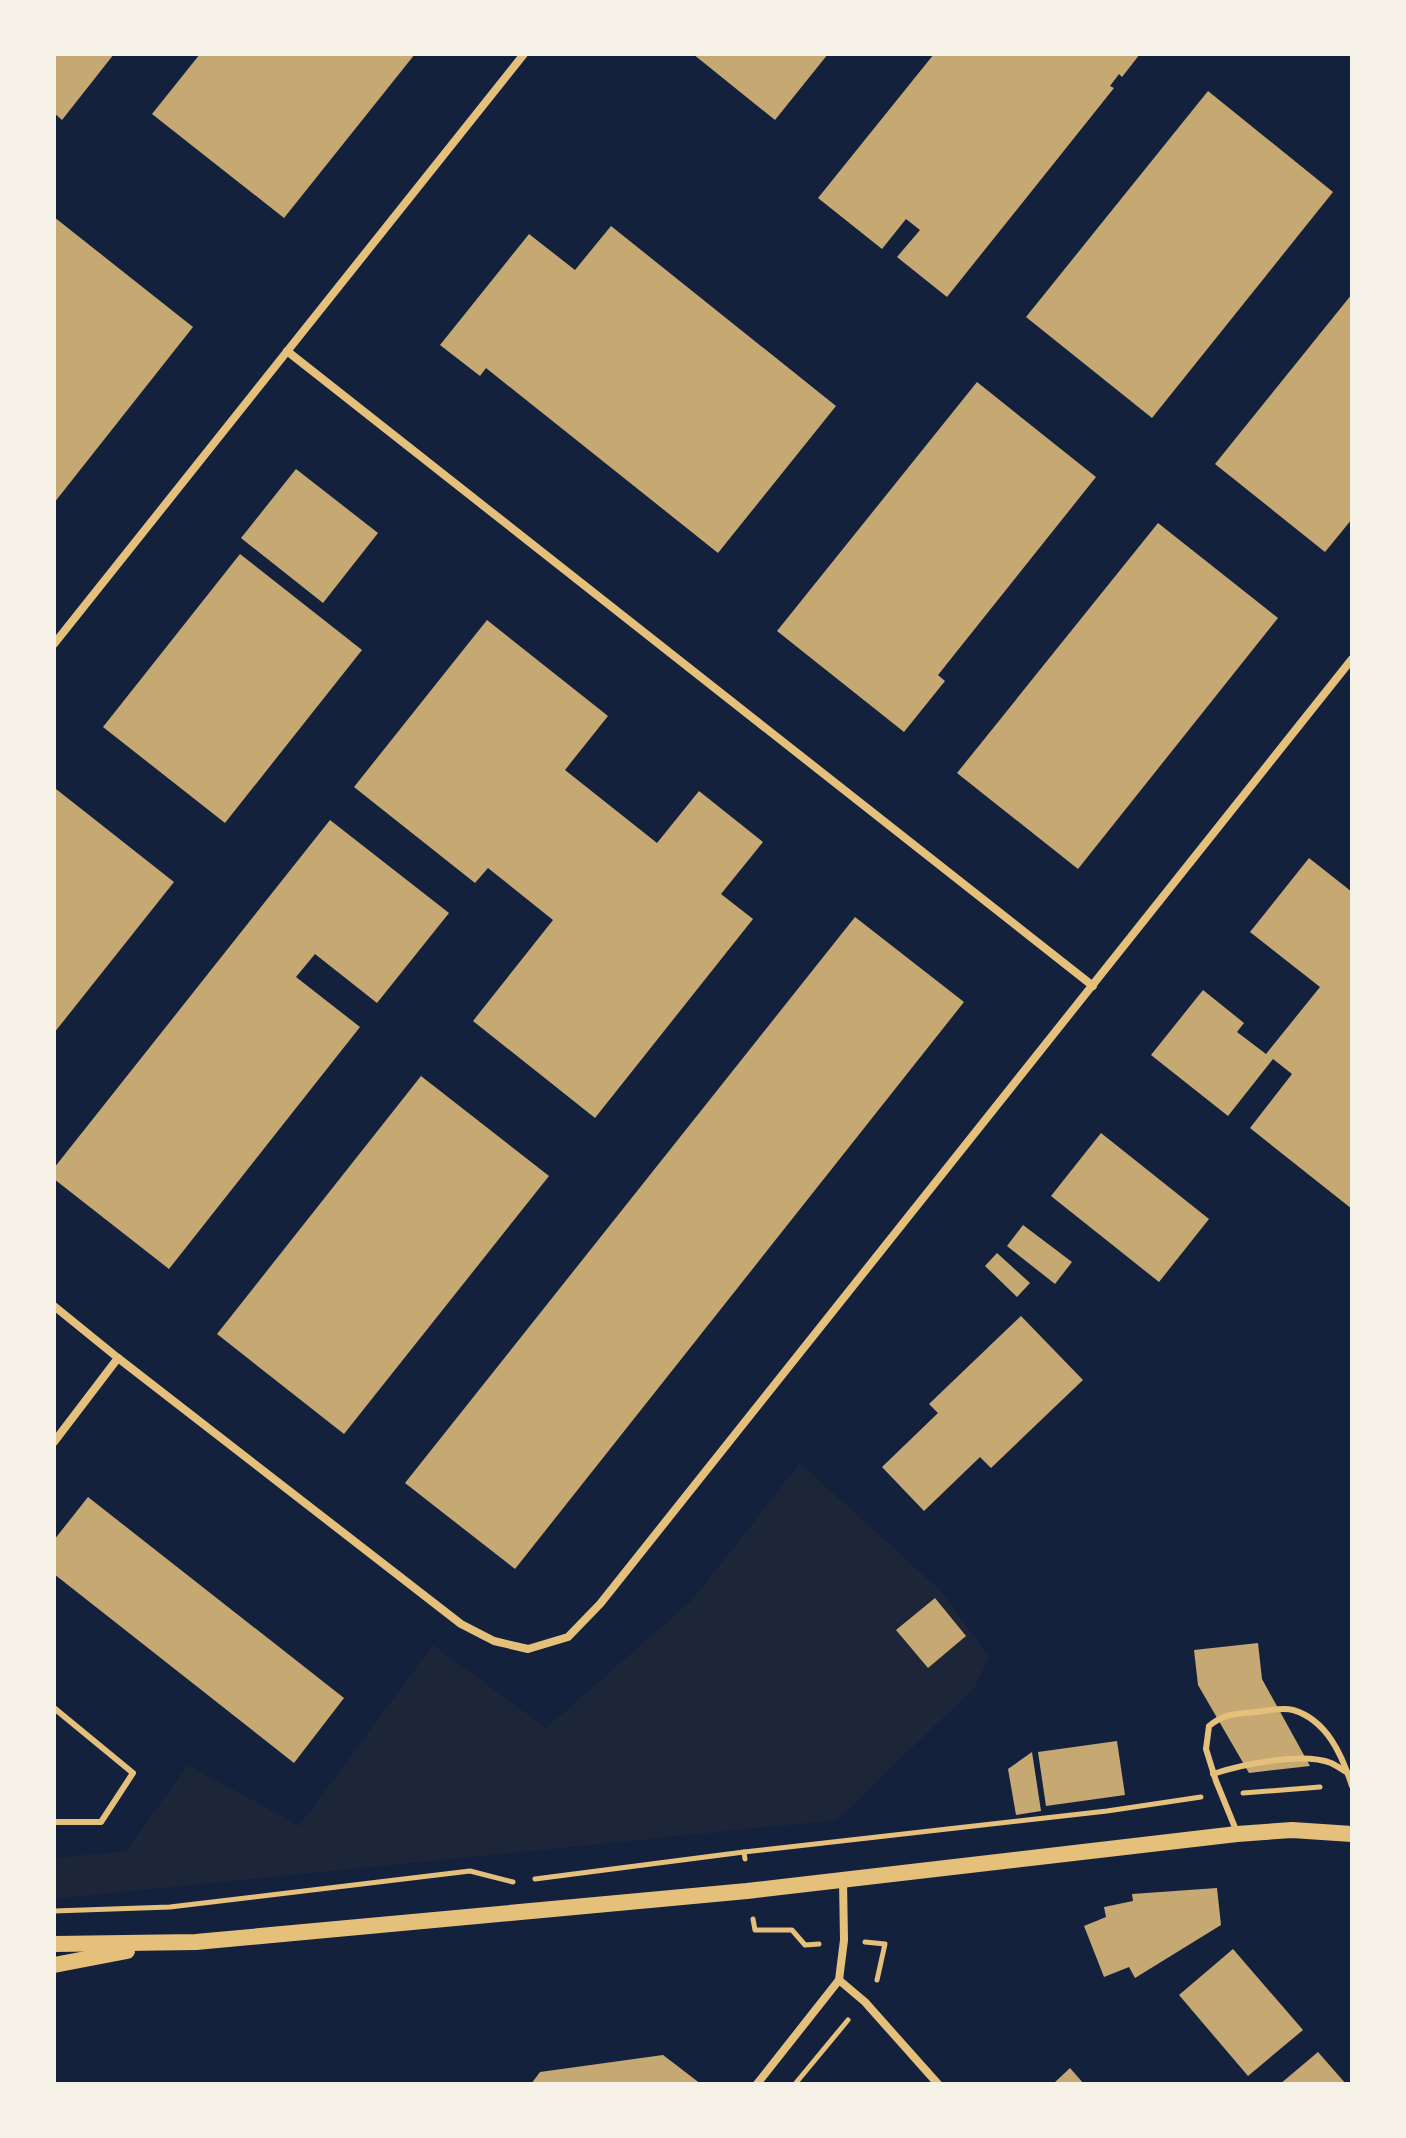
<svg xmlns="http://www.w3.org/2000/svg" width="1406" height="2138" font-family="Karla,sans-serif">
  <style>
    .green { fill: #1d2539 }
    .building { fill: #c6a872 }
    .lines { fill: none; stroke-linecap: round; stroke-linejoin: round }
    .path { stroke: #e5c07b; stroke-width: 5 }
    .service { stroke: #e5c07b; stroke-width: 6 }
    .minor { stroke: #e5c07b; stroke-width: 8 }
    .secondary { stroke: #e5c07b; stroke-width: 16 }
  </style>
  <rect width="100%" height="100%" fill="#14213d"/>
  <!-- green -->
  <polygon class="green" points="800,1463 941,1591 989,1657 974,1688 837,1820 54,1899 54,1858 126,1851 188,1765 299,1826 433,1645 546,1728 693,1599"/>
  <!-- building -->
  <g class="building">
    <polygon points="54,54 114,54 62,120 54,113"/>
    <polygon points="200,54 415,54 284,218 152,114"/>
    <polygon points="693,54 828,54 775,120"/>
    <polygon points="934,54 1140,54 1122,77 1119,74 1110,86 1114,88 947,297 897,257 920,230 906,219 882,249 818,198"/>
    <polygon points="1208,91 1333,192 1152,418 1026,317"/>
    <polygon points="54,217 193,327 54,503"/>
    <polygon points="611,226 836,406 718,553 486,368 480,376 440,345 529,234 575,270"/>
    <polygon points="1352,294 1352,519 1325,552 1215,464"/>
    <polygon points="977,382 1096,477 938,675 945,681 904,732 777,631"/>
    <polygon points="296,469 378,533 323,603 241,538"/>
    <polygon points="1158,523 1278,618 1078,869 957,773"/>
    <polygon points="240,554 362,650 225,823 103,727"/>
    <polygon points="487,620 608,716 565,770 657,843 699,791 763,842 721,894 753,919 595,1118 473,1021 553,920 488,868 475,883 354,787"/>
    <polygon points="56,789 174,882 54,1033 54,792"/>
    <polygon points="330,820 449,913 377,1003 315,954 296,977 360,1027 169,1269 54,1179 54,1168"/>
    <polygon points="1309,858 1352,892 1352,1209 1250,1128 1292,1074 1273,1059 1228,1116 1151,1055 1203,990 1244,1023 1237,1032 1266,1054 1320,987 1250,932"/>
    <polygon points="855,917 964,1002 515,1569 405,1483"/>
    <polygon points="421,1076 549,1176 344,1434 217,1334"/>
    <polygon points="1101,1133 1209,1219 1159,1282 1051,1196"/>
    <polygon points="1023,1225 1072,1262 1055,1284 1007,1246"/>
    <polygon points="997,1253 1030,1283 1017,1297 985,1266"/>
    <polygon points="1021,1316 1083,1380 991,1468 980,1457 924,1511 882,1467 938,1413 929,1404"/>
    <polygon points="88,1497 344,1698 294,1763 54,1574 54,1540"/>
    <polygon points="935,1598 966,1636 928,1668 896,1630"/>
    <polygon points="1258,1643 1262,1679 1310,1766 1249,1773 1198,1685 1194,1650"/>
    <polygon points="1117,1741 1125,1795 1046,1806 1038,1752"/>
    <polygon points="1032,1752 1041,1811 1016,1815 1008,1769"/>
    <polygon points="1217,1888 1221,1925 1135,1978 1129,1967 1104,1977 1084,1926 1106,1917 1104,1907 1133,1901 1132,1894"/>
    <polygon points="1233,1949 1303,2030 1248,2076 1179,1995"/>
    <polygon points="1318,2052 1346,2084 1280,2084"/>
    <polygon points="663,2055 701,2084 531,2084 540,2072"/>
    <polygon points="1070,2068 1084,2084 1053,2084"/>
  </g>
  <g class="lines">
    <!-- path -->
    <g class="path">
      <polyline points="1243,1793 1320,1787"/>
      <polyline points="745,1859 744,1852 1107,1811 1201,1797"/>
      <polyline points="535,1879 744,1852"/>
      <polyline points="54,1911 170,1907 470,1871 513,1882"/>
      <polyline points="753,1919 755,1930 792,1930 805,1945 819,1944"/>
      <polyline points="865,1942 885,1944 877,1980"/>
      <polyline points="795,2084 848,2020"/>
    </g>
    <!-- service -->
    <g class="service">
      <polyline points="54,1708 133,1773 101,1822 54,1822"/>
      <path d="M1213,1774c29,-10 90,-22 118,-11 6,3 12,7 17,10"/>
      <path d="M1236,1830l-20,-49 -10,-32 3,-23c16,-13 27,-12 47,-14 11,-1 25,-5 37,-2 34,10 49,45 59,76"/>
    </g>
    <!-- minor -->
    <g class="minor">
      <polyline points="287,351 1093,986"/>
      <polyline points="54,644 524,54"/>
      <polyline points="54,1306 118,1358 461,1624 494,1641 528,1649 568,1637 600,1604 1352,659"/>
      <polyline points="54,1442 118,1358"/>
      <polyline points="839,1980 865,2002 938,2084"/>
      <polyline points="757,2084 839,1980 844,1940 843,1880"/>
    </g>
    <!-- secondary -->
    <g class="secondary">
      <polyline points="54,1944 196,1942 747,1891 1237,1834 1292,1830 1352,1834"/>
      <polyline points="54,1965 127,1951"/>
    </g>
  </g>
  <!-- border -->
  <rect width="1406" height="2138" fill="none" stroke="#f6f1e7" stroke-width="112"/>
</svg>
